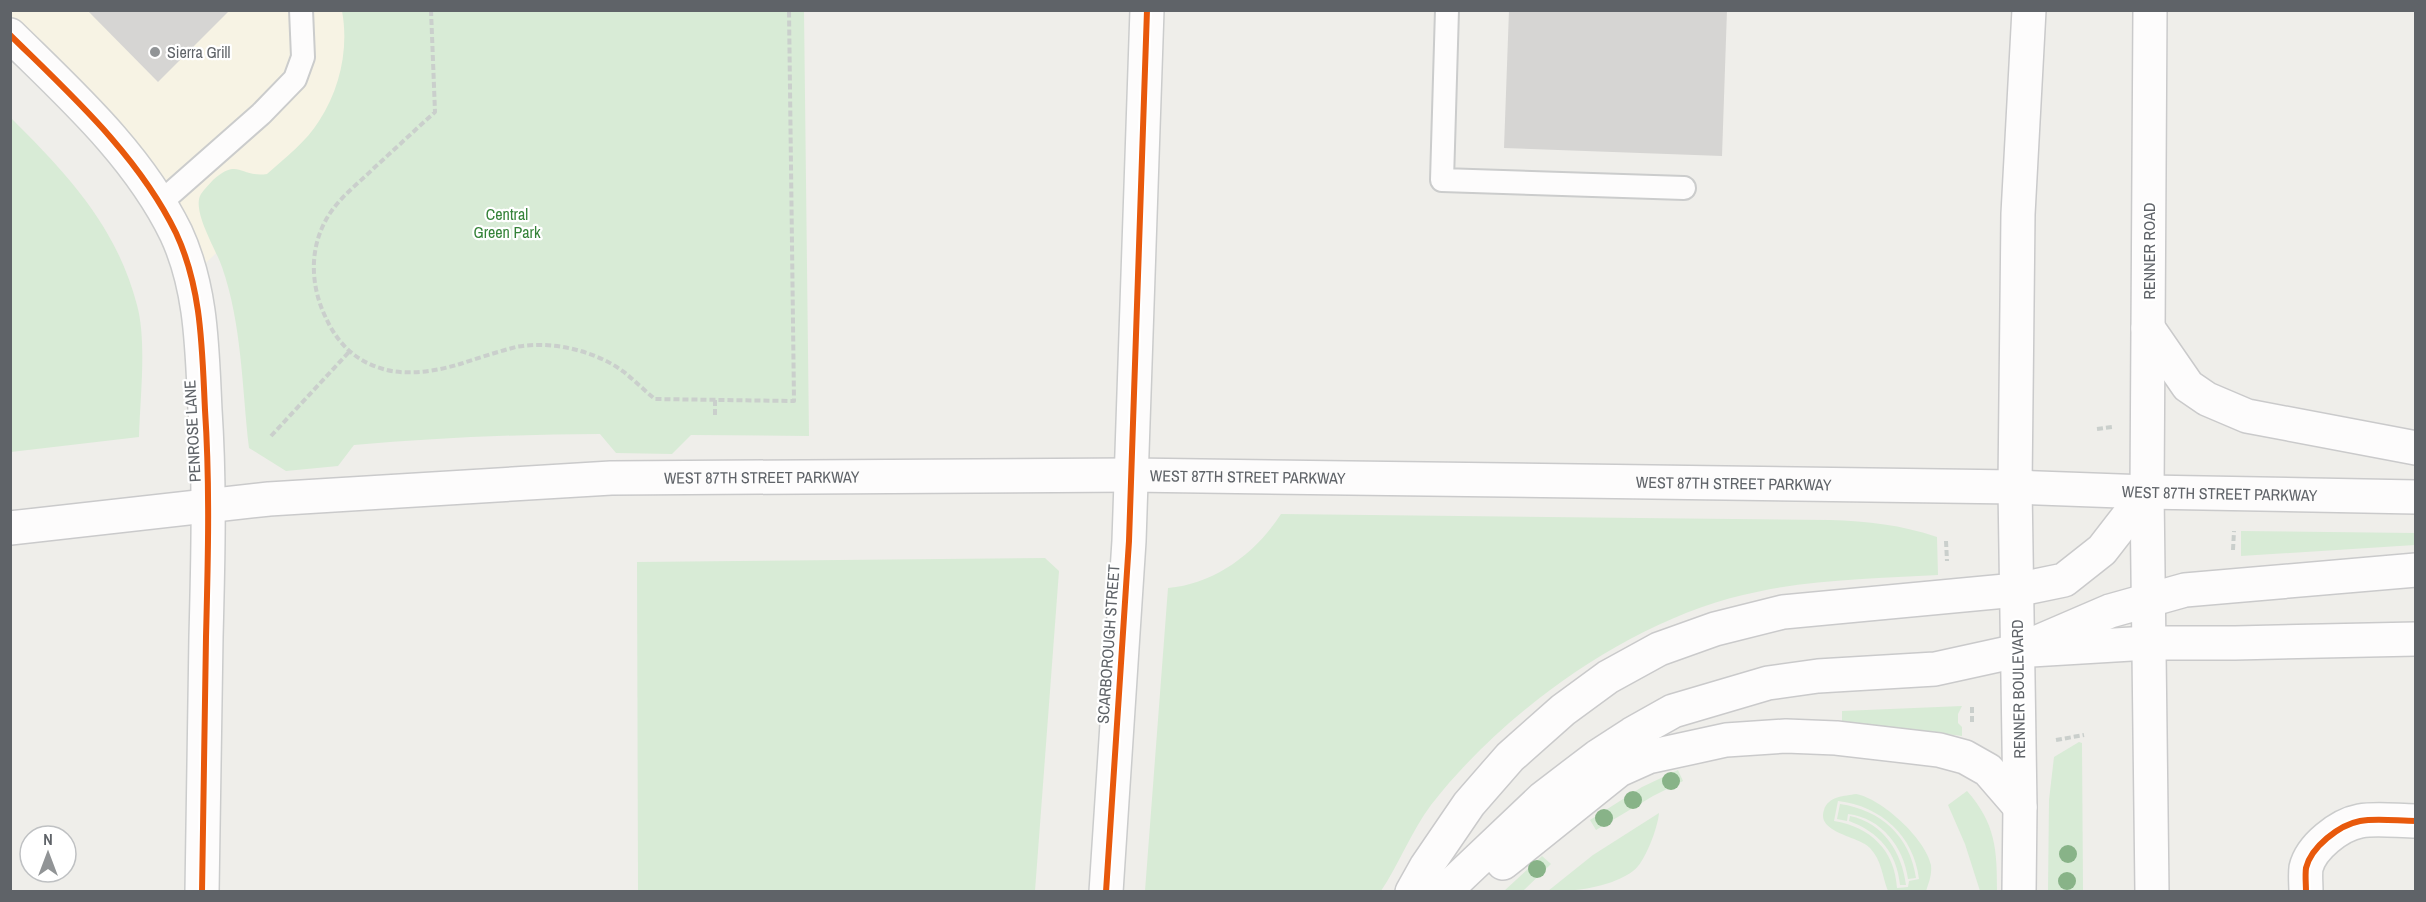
<svg xmlns="http://www.w3.org/2000/svg" width="2426" height="902" font-family="'Archivo Narrow',sans-serif">
  <style>
    .commercial { fill: #f7f3e4 }
    .green { fill: #d8ebd6; fill-rule: evenodd }
    .building { fill: #d6d5d3 }
    .lines { fill: none; stroke-linecap: round; stroke-linejoin: round }
    .lane-casing { stroke: #cbcccc; stroke-width: 26 }
    .street-casing { stroke: #cbcccc; stroke-width: 36 }
    .secondary-casing { stroke: #cacacb; stroke-width: 36 }
    .path { stroke: #cacfcc; stroke-width: 4; stroke-dasharray: 6 3; stroke-linecap: butt }
    .lane { stroke: #fdfcfc; stroke-width: 22 }
    .street { stroke: #fdfcfc; stroke-width: 33 }
    .secondary { stroke: #fdfcfc; stroke-width: 33 }
    .cycleway-casing { stroke: #fff; stroke-width: 10 }
    .cycleway { stroke: #e8590c; stroke-width: 6 }
    .tree { fill: #88b388 }
    .poi-dot { fill: #919496; stroke: #fff; stroke-width: 2 }
    .labels { text-anchor: middle; dominant-baseline: central; stroke-width: 4.5; stroke-linejoin: round; paint-order: stroke }
    .poi-label { font-size: 16px; fill: #5f6368; stroke: #fff; text-anchor: start }
    .park-label { font-size: 16px; fill: #348238; stroke: #fff }
    .street-label { font-size: 16px; fill: #5f6368; stroke: #fff }
  </style>
  <rect width="100%" height="100%" fill="#efeeea"/>
  <!-- commercial -->
  <polygon class="commercial" points="11,11 378,11 379,100 195,273 180,233 11,41"/>
  <!-- green -->
  <g class="green">
    <path d="M342,11h462l5,425 -118,-1 -19,19 -56,-1 -16,-19c-82,0 -164,4 -246,11l-16,21 -52,5 -37,-23c-7,-60 -7,-124 -27,-181 -6,-18 -31,-57 -21,-73 3,-5 8,-9 12,-14 26,-23 27,-2 54,-6 18,-16 40,-33 52,-53 21,-32 30,-73 23,-110z"/>
    <path d="M11,118c56,56 105,107 126,187 10,37 3,93 2,132l-128,15z"/>
    <path d="M1281,514l549,6c38,1 71,5 107,17l1,38c-64,4 -132,4 -195,20 -115,27 -240,117 -312,210 -20,27 -32,59 -50,86h-236l23,-303c47,-4 88,-35 113,-74z"/>
    <polygon points="2241,531 2415,533 2415,545 2241,556"/>
    <polygon points="1045,558 1059,571 1035,891 638,891 637,562"/>
    <polygon points="1962,706 1958,714 1958,723 1962,727 1962,736 1842,721 1842,711"/>
    <polygon points="2079,742 2082,743 2083,891 2048,891 2049,800 2054,757"/>
    <polygon points="1678,770 1683,781 1653,796 1596,830 1590,820 1642,787"/>
    <path d="M1967,791c29,33 30,59 30,100h-17l-15,-47 -17,-39z"/>
    <path d="M1856,794c25,4 70,45 75,71 1,10 -2,17 -5,26h-38c-6,-15 -6,-30 -18,-43 -11,-12 -54,-15 -46,-38 4,-14 21,-14 32,-16zM1838,801c43,5 76,35 81,78l-10,2 -1,6 -11,1c-2,-37 -26,-61 -63,-67z"/>
    <path d="M1840,804c41,6 70,32 76,74l-8,1c-4,-31 -26,-61 -60,-65l-1,7 -10,-2z"/>
    <path d="M1659,813c-1,14 -14,50 -26,58 -21,16 -59,21 -85,20l45,-36z"/>
    <path d="M1850,816c34,7 52,37 56,69h-6c-3,-32 -21,-53 -51,-64z"/>
    <polygon points="1542,856 1551,864 1523,891 1504,891"/>
  </g>
  <!-- building -->
  <g class="building">
    <polygon points="87,10 230,10 158,82"/>
    <polygon points="1509,10 1727,10 1722,156 1504,148"/>
  </g>
  <g class="lines">
    <!-- lane casing -->
    <g class="lane-casing">
      <g id="lane">
        <polyline points="1447,10 1442,180 1684,188"/>
        <polyline points="160,203 261,114 295,79 303,57 301,10"/>
      </g>
    </g>
    <!-- street casing -->
    <g class="street-casing">
      <g id="street">
        <path d="M10,35c61,60 128,120 166,198 26,56 26,116 29,177 5,75 3,151 1,227 -1,85 -3,170 -4,255"/>
        <polyline points="1106,892 1129,541 1147,10"/>
        <path d="M2306,892c0,-8 -1,-17 0,-24 5,-21 33,-43 54,-47 17,-3 38,0 56,0"/>
      </g>
    </g>
    <!-- secondary casing -->
    <g class="secondary-casing">
      <g id="secondary">
        <polyline points="2150,10 2147,492 2152,892"/>
        <polyline points="2148,328 2188,386 2207,399 2247,416 2416,448"/>
        <path id="s1" d="M10,528l259,-29 342,-21 520,-3 884,12 132,5 269,5"/>
        <polyline points="2038,642 2110,611 2185,590 2416,570"/>
        <polyline points="1503,863 1619,770 1648,757 1726,740 1786,736 1836,738 1939,750 1965,757 1988,770 2020,807"/>
        <polyline points="1412,892 1426,867 1469,804 1510,757 1563,710 1608,677 1659,649 1715,629 1783,612 2016,590 2064,580 2102,550 2147,492"/>
        <polyline points="1444,892 1543,798 1598,756 1632,734 1673,711 1768,683 1818,676 1935,669 2017,651 2148,643 2235,643 2416,639"/>
        <polyline points="2019,892 2020,807 2015,487 2018,214 2029,10"/>
      </g>
    </g>
    <!-- path -->
    <g class="path">
      <path d="M431,10l4,102c-20,18 -40,37 -60,55 -14,14 -30,26 -42,42 -24,32 -24,73 -8,107 12,27 30,45 58,53 24,7 54,2 77,-5 18,-6 37,-12 56,-17 36,-7 80,4 108,25 11,9 21,19 31,27l139,2 -5,-391"/>
      <polyline points="715,400 715,416"/>
      <polyline points="2097,429 2112,427"/>
      <polyline points="271,436 349,352"/>
      <polyline points="1946,541 1947,561"/>
      <polyline points="2233,550 2234,531"/>
      <polyline points="1972,722 1972,706"/>
      <polyline points="2056,740 2084,735"/>
    </g>
    <!-- lane -->
    <use href="#lane" class="lane"/>
    <!-- street -->
    <use href="#street" class="street"/>
    <!-- secondary -->
    <use href="#secondary" class="secondary"/>
    <!-- cycleway casing -->
    <g class="cycleway-casing">
      <g id="cycleway">
        <path d="M10,35c61,60 128,120 166,198 26,56 26,116 29,177 5,75 3,151 1,227 -1,85 -3,170 -4,255"/>
        <polyline points="1106,892 1129,541 1147,10"/>
        <path d="M2306,892c0,-8 -1,-17 0,-24 5,-21 33,-43 54,-47 17,-3 38,0 56,0"/>
      </g>
    </g>
    <!-- cycleway -->
    <use href="#cycleway" class="cycleway"/>
  </g>
  <!-- trees -->
  <g class="tree">
    <circle cx="1671" cy="781" r="9"/>
    <circle cx="1633" cy="800" r="9"/>
    <circle cx="1604" cy="818" r="9"/>
    <circle cx="2068" cy="854" r="9"/>
    <circle cx="1537" cy="869" r="9"/>
    <circle cx="2067" cy="881" r="9"/>
  </g>
  <!-- markers -->
  <circle class="poi-dot" cx="155" cy="52" r="6"/>
  <g class="labels">
    <!-- poi labels -->
    <g class="poi-label">
      <text x="167" y="52">Sierra Grill</text>
    </g>
    <!-- park labels -->
    <g class="park-label">
      <text x="507" y="214">Central<tspan x="507" dy="18">Green Park</tspan></text>
    </g>
    <!-- street labels -->
    <g class="street-label">
      <text transform="translate(2149 251) rotate(-90)">RENNER ROAD</text>
      <text transform="translate(192 431) rotate(-93)">PENROSE LANE</text>
      <text stroke="none"><textPath href="#s1" startOffset="754">WEST 87TH STREET PARKWAY</textPath></text>
      <text stroke="none"><textPath href="#s1" startOffset="1240">WEST 87TH STREET PARKWAY</textPath></text>
      <text stroke="none"><textPath href="#s1" startOffset="1726">WEST 87TH STREET PARKWAY</textPath></text>
      <text stroke="none"><textPath href="#s1" startOffset="2212">WEST 87TH STREET PARKWAY</textPath></text>
      <text transform="translate(1108 644) rotate(-86)">SCARBOROUGH STREET</text>
      <text transform="translate(2018 689) rotate(-91)">RENNER BOULEVARD</text>
    </g>
  </g>
  <!-- border -->
  <rect width="2426" height="902" fill="none" stroke="#5f6368" stroke-width="24"/>
  <!-- north arrow -->
  <g transform="translate(48 854)"><circle r="28" fill="#ffffff" stroke="#bfc1c3" stroke-width="1.5"/>
  <path d="M0-4.5L10 22L0 15L-10 22Z" fill="#919496"/>
  <text y="-9" font-size="16" font-weight="bold" text-anchor="middle" fill="#5f6368">N</text>
  </g>
</svg>
